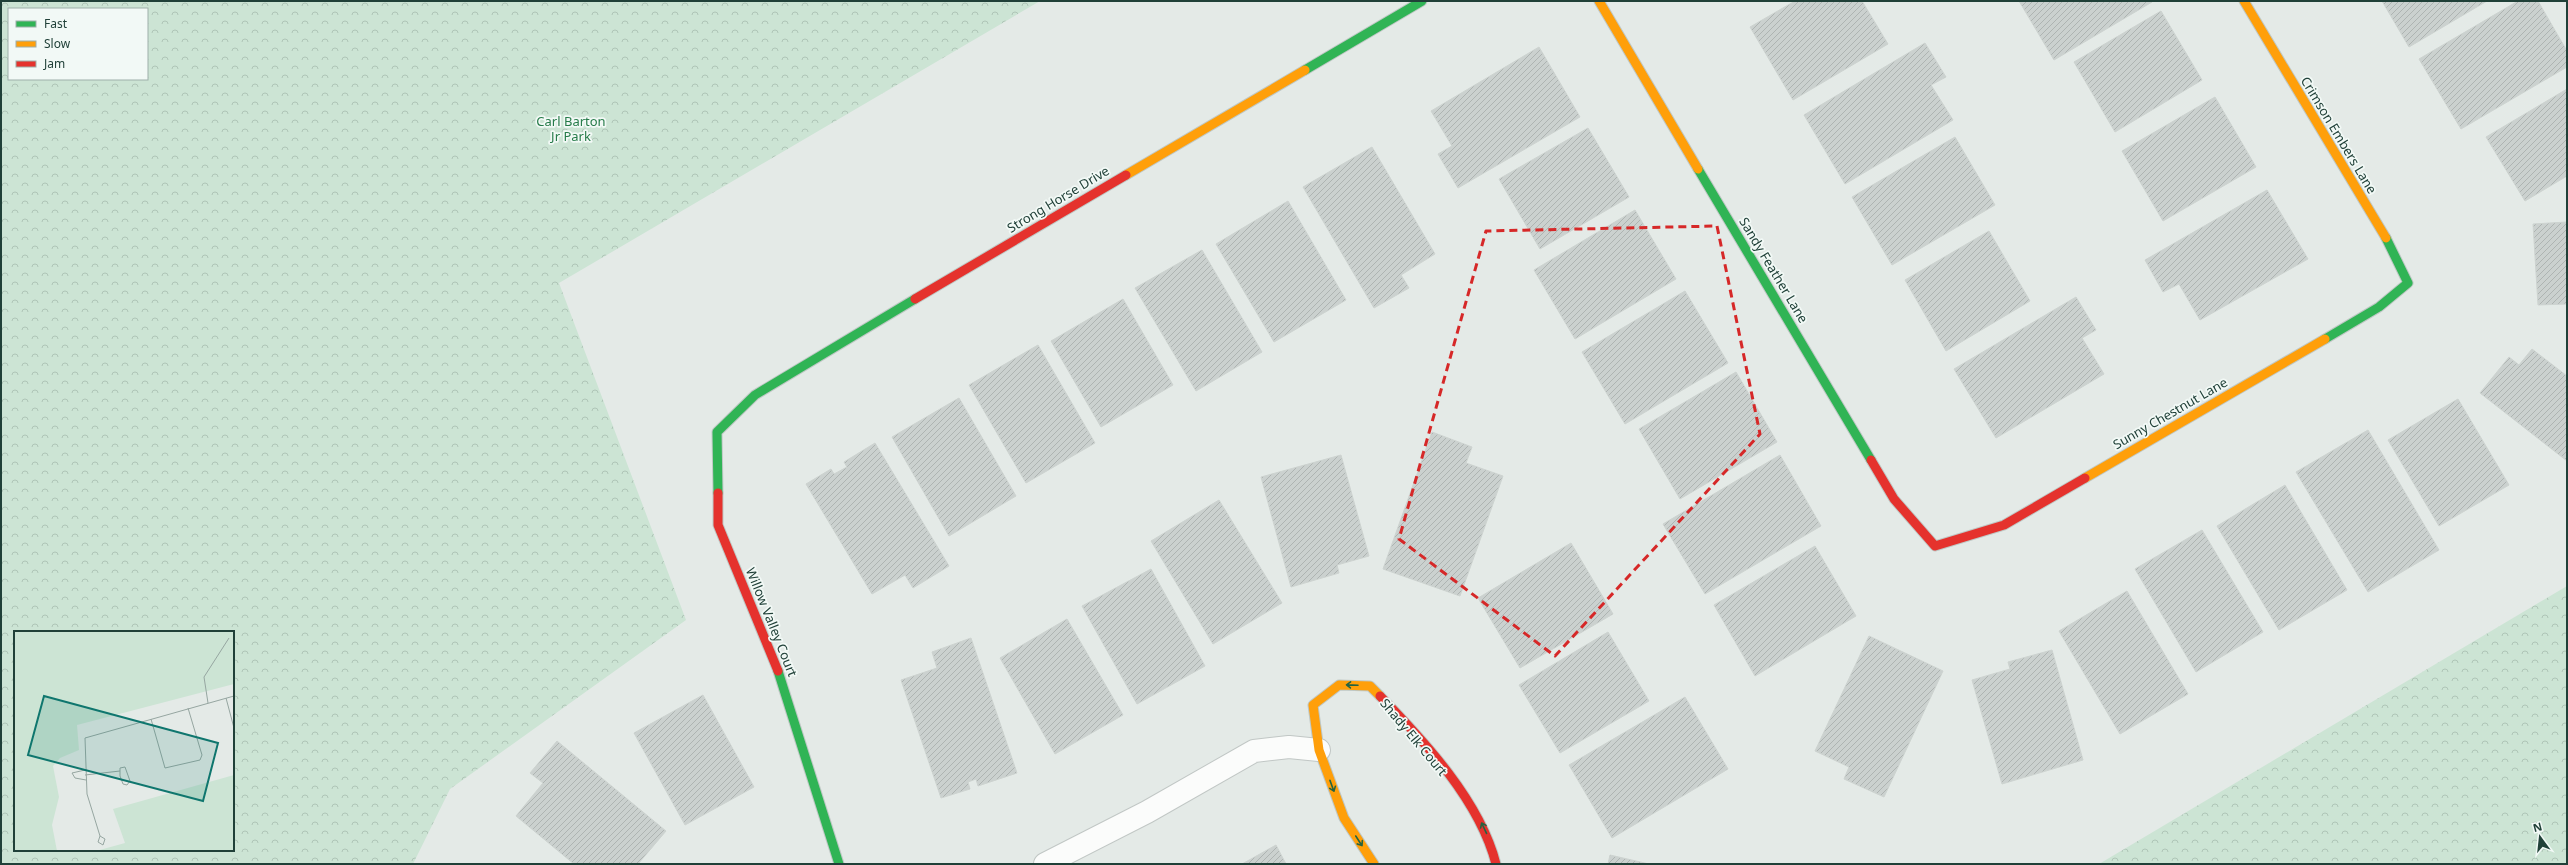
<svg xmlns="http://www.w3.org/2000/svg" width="2568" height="865" font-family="'Noto Sans',sans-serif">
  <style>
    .forest { fill: url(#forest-crowns); fill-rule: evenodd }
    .building { fill: url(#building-hatch); stroke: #cdd3d0 }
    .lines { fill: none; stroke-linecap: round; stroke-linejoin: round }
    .street-casing { stroke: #c1c7c5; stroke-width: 24 }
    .fast-casing { stroke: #bfc8c5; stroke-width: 11 }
    .slow-casing { stroke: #bfc8c5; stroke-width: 11 }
    .jam-casing { stroke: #bfc8c5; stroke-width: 11 }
    .street { stroke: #fbfcfb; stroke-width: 22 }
    .fast { stroke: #30b455; stroke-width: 9 }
    .slow { stroke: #ff9f0a; stroke-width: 9 }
    .jam { stroke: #e5322d; stroke-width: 9 }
    .oneway { stroke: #256341 }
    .marked { fill: none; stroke: #d62828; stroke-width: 3; stroke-dasharray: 8 5; stroke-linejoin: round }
    .labels { text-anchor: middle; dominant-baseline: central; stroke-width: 3.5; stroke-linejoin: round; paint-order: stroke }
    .park-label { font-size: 13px; fill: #267b49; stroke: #f2f9f6 }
    .street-label { font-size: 13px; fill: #204038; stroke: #f2f9f6 }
    .inset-road { fill: none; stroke: #96a6a1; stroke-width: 1 }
    .view { fill: #0f766e; fill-opacity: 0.15; stroke: #0f766e; stroke-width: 2 }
    .inset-edge { fill: none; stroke: #204038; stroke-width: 2 }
  </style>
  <defs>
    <pattern id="forest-crowns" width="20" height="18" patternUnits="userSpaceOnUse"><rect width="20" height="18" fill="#cce4d4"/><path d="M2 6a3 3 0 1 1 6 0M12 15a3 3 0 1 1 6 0" fill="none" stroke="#afc5b7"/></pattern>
    <pattern id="building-hatch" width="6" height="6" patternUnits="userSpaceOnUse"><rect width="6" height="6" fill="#cbd1cf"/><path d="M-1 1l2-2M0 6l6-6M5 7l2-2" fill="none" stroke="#aeb4b2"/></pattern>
  </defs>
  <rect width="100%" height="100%" fill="#e4eae7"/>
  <!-- forest -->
  <g class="forest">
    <path d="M1,1h1039l-481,282 127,337 -236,169 -37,75h-412zM9,9h138v70h-138zM15,632h218v218h-218z"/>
    <polygon points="2567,586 2567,864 2099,864"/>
  </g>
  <!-- building -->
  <g class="building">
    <polygon points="1795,1 1862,1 1888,44 1793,100 1750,27"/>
    <polygon points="2019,1 2152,1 2152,2 2054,60"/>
    <polygon points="2382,1 2487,1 2409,47"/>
    <polygon points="2518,1 2538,1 2567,51 2567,67 2461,129 2419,59"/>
    <polygon points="2161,11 2202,80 2115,132 2074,62"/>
    <polygon points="1925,43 1946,77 1931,85 1953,120 1845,184 1804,115"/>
    <polygon points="1539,47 1580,117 1458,188 1438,154 1452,146 1431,111"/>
    <polygon points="2567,89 2567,176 2525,201 2486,137"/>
    <polygon points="2215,97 2256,167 2163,221 2122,151"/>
    <polygon points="1588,128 1629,197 1540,249 1499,179"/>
    <polygon points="1955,137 1995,205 1892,265 1852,197"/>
    <polygon points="1372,147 1435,254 1401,275 1409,288 1374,308 1303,187"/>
    <polygon points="2267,190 2308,259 2200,320 2179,284 2163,292 2145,260"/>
    <polygon points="1288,201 1346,300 1274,342 1216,244"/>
    <polygon points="1635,210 1676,279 1575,339 1534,270"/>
    <polygon points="2567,222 2567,304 2538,305 2533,224"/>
    <polygon points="1989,231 2030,301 1946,351 1905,280"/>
    <polygon points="1202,250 1262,352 1196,391 1135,288"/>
    <polygon points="1685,291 1728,363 1625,424 1582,352"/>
    <polygon points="2076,297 2096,330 2082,338 2104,374 1996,438 1954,369"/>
    <polygon points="1123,299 1173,385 1101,427 1051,341"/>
    <polygon points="1038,345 1095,443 1026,483 969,385"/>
    <polygon points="2532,349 2567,376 2567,461 2480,393 2509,357 2519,365"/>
    <polygon points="1736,372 1777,442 1680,499 1639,429"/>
    <polygon points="959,398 1016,496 949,536 892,437"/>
    <polygon points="2458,399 2509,485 2439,526 2388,440"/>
    <polygon points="2368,430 2439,550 2368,592 2296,472"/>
    <polygon points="1432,432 1472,447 1466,463 1503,476 1460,596 1383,569"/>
    <polygon points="875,443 949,566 913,588 905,575 872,594 806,484 831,469 834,474 847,467 844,462"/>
    <polygon points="1341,455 1369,556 1337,565 1339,573 1291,587 1261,477"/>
    <polygon points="1780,455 1821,526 1705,594 1663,524"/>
    <polygon points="2285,485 2347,590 2279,630 2217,526"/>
    <polygon points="1219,500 1282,603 1213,644 1151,541"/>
    <polygon points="2202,530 2263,632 2196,672 2135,569"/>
    <polygon points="1571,543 1613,614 1520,668 1478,598"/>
    <polygon points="1815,546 1856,616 1755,676 1714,605"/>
    <polygon points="1151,569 1205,666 1137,704 1082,606"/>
    <polygon points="2127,591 2188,694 2120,734 2059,631"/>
    <polygon points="1067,619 1123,715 1055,754 1000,658"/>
    <polygon points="1608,632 1649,701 1560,753 1519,685"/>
    <polygon points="1869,636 1943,671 1884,797 1844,779 1849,767 1815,751"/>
    <polygon points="971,638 1017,773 978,786 976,779 968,782 970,789 941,798 901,680 937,668 932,652"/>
    <polygon points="2052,650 2083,760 2002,784 1972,680 2010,669 2008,662"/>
    <polygon points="703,695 754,787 685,825 634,733"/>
    <polygon points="1685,697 1728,769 1612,838 1569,765"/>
    <polygon points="557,741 666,831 638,864 574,864 516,816 543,783 530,773"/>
    <polygon points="1276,845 1286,864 1242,864"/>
    <polygon points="1610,855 1649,864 1608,864"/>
  </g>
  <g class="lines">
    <!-- street casing -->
    <g class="street-casing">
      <polyline id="street" points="1045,864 1147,812 1254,751 1289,747 1319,750"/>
    </g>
    <!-- fast casing -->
    <g class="fast-casing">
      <g id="fast">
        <polyline points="1305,70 1422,1"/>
        <polyline points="1698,169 1871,460"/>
        <polyline points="2325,339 2379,307 2408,283 2386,238"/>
        <polyline points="718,493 717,432 755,395 915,299"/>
        <polyline points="778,671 839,864"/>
      </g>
    </g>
    <!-- slow casing -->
    <g class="slow-casing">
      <g id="slow">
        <polyline points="1599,1 1698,169"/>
        <polyline points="2244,1 2386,238"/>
        <polyline points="1126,175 1305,70"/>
        <polyline points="2085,478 2325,339"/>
        <polyline points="1374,864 1344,818 1319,750 1313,705 1339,685 1370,686 1380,696"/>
      </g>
    </g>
    <!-- jam casing -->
    <g class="jam-casing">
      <g id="jam">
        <polyline points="915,299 1126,175"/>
        <polyline points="1871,460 1894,499 1935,546 2004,525 2085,478"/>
        <polyline points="718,493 718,525 778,671"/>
        <path d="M1380,696c44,45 100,105 116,168"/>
      </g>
    </g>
    <!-- street -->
    <use href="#street" class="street"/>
    <!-- fast -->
    <use href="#fast" class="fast"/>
    <!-- slow -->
    <use href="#slow" class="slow"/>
    <!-- jam -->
    <use href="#jam" class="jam"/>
  </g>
  <!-- one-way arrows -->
  <defs><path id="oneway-shaft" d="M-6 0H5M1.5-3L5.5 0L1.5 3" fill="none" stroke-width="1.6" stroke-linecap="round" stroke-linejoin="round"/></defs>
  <g class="oneway">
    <use href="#oneway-shaft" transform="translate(1352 685) rotate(-178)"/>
    <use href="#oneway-shaft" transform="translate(1332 786) rotate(70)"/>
    <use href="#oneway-shaft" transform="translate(1484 828) rotate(-115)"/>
    <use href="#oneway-shaft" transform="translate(1359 841) rotate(57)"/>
  </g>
  <!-- marked area -->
  <path class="marked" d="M1717,226l43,208 -205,222 -156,-117 87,-308z"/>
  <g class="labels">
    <!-- park labels -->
    <g class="park-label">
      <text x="571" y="121">Carl Barton<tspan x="571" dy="15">Jr Park</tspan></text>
    </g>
    <!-- street labels -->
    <g class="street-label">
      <text transform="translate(2339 135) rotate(59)">Crimson Embers Lane</text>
      <text transform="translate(1058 199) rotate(-31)">Strong Horse Drive</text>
      <text transform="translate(1774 270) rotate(59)">Sandy Feather Lane</text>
      <text transform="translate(2170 413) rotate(-30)">Sunny Chestnut Lane</text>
      <text transform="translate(772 622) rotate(68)">Willow Valley Court</text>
      <text transform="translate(1414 737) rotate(50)">Shady Elk Court</text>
    </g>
  </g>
  <!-- overview -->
  <g transform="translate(14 631)">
    <rect width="220" height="220" fill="#e4eae7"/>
    <path d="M0,0h220v53l-157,41 2,25 -19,8 -7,8 6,31 -7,28 5,26h-43zM220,144v76h-138l29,-8 -12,-34z" fill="#cce4d4"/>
    <path class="inset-road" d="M212,67l8,30M194,72l-4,-26 25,-39M137,88l14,49 35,-8 2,-5 -14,-47M111,136l5,14 -3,4 -4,-1 -3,-8v-8zM71,139l-13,3 3,5 11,2M71,144l35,-4M86,205l-2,6 5,3 2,-6 -5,-3 -13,-42 -2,-56 149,-42"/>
    <path class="view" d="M30,65l174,47 -15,58 -175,-46z"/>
    <rect width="220" height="220" class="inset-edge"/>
  </g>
  <!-- border -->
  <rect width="2568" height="865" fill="none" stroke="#204038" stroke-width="4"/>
  <!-- legend -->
  <rect x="8" y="8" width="140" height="72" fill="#f2f9f6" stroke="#9eafaa"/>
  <rect x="16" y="21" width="20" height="6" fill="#30b455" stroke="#9eafaa"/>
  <text x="44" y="28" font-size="12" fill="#204038">Fast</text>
  <rect x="16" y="41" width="20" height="6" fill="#ff9f0a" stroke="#9eafaa"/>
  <text x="44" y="48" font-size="12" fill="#204038">Slow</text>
  <rect x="16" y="61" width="20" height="6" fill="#e5322d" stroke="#9eafaa"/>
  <text x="44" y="68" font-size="12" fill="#204038">Jam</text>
  <!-- north arrow -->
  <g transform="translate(2540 837) rotate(345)" stroke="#f2f9f6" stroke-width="3" paint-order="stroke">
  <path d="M0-3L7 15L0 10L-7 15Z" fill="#204038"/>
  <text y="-6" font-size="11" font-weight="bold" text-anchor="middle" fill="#204038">N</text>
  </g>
</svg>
